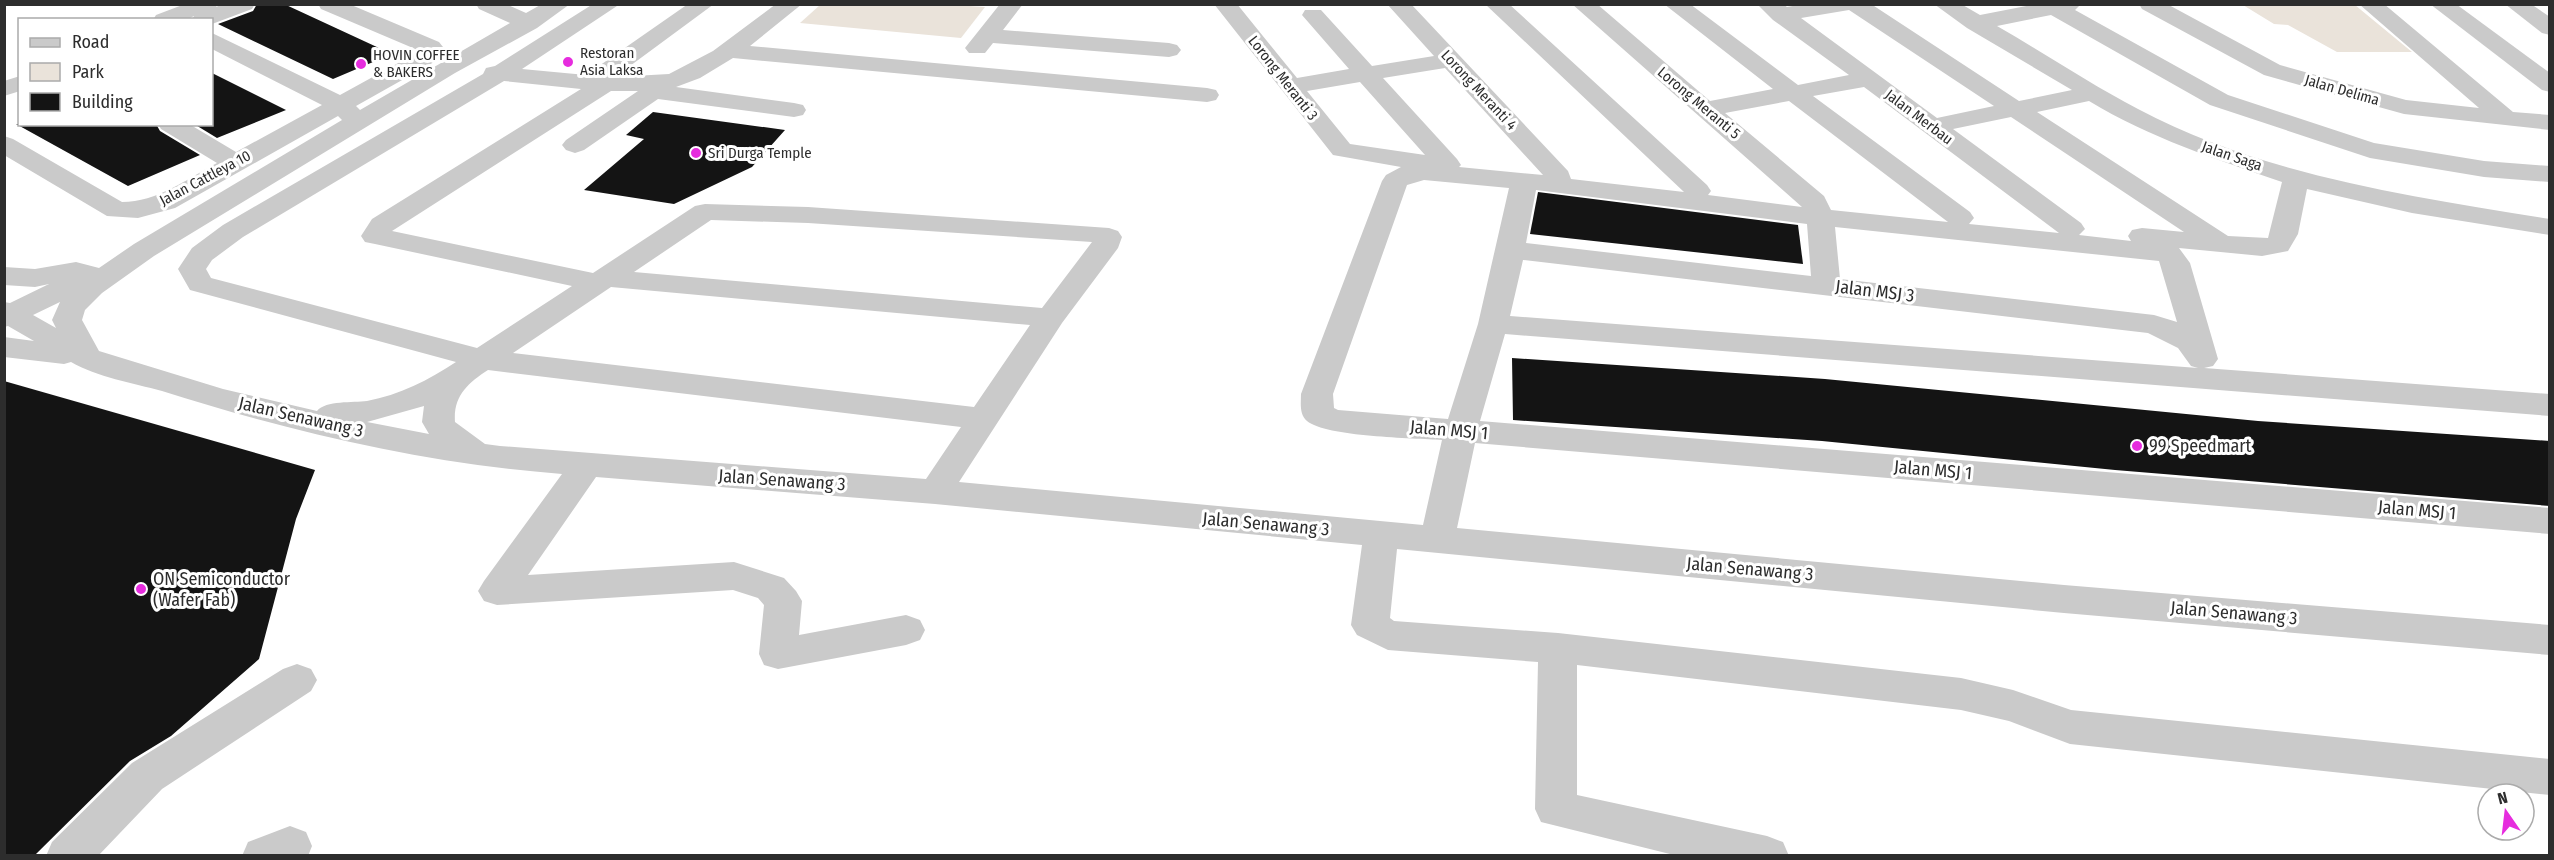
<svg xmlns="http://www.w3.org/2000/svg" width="2554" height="860" font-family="'Fira Sans Condensed',sans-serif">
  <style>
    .green { fill: #eae3da }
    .building { fill: #141414 }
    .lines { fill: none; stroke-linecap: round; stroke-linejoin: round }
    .minor { fill: #cacaca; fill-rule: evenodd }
    .poi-dot { fill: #e62cde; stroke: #fff; stroke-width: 2 }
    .labels { text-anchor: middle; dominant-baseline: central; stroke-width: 6; stroke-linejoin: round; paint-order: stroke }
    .far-poi-label { font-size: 15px; fill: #2d2d2d; stroke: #fff; text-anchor: start }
    .far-street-label { font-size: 15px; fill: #2d2d2d; stroke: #fff }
    .street-label { font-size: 18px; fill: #2d2d2d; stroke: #fff }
    .poi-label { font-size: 18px; fill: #2d2d2d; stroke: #fff; text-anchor: start }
  </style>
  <rect width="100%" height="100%" fill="#fff"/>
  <!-- green -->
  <g class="green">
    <polygon points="954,5 985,7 961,38 800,23 820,5"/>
    <polygon points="2243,5 2355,5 2412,52 2337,52 2288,25 2274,24"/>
  </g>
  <!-- building -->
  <g class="building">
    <polygon points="257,4 284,4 392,54 333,79 218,24 253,11"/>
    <polygon points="212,73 286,110 217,138 194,124 212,124"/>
    <polygon points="653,112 785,130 752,167 674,204 584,190 644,139 626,135"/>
    <polygon points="16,124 156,124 160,131 200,155 128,186"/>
    <polygon points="1538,192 1798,225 1803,264 1530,234"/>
    <polygon points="1512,358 1825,379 2258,421 2550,441 2550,506 2115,470 1822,441 1513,420"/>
    <polygon points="4,381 315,470 296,519 259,659 171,736 130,761 35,855 4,855"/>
  </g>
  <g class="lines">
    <!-- minor -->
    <g class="minor">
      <polygon points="185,4 218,4 216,7 223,4 255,4 252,9 212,24 212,20 192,20 194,16 186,20 153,20 156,15"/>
      <path d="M318,4h31l90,38 8,10 -4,5 -87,49 4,4 150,-87 -31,-14 -3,-5h30l20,9 16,-9h28l-33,24 -82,45 -301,183 -52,37 -17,17 -3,10 17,31 124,38 94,22c9,-11 36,-8 50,-10 32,-6 62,-21 89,-39l-266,-72 -12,-21 14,-21 31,-23 260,-151 3,-6 9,-2 98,-62h27l-98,65 64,6 102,-71h26l-99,73 54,-3 44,-23 63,-47h26l-52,42 457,42 9,2 3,5 -3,5 -9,2 -474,-44 -33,20 -24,9 118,16 9,2 3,5 -3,5 -9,2 -136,-18 -74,51 -9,3 -9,-3 -4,-5 4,-5 72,-49h-27l-219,140 201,42 102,-67 10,-2 103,3 301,21 9,3 4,6 -4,11 -56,75 -103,159 464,43 19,-85c-28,-2 -116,-3 -135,-19 -8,-7 -6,-18 -6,-27l81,-213 4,-6 15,-8 -68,-12 -119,-151h23l60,74 52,-9 -47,-54 3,-5h16l51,56 62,-10 -47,-52h24l157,167 3,8 113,13 -199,-188h24l198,181 4,6 -3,4 94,12 -230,-203h25l113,97 63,-12 -109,-85h26l108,81 51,-10 -76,-55 -16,-16h26l4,3 17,-3h67l148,97 53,-11 -105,-62 -33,-24h27l19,11 56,-11h45l-6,6 153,85 146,48 110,18 66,5v16l-66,-5 -114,-19 -160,-53 -159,-90 -54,11c47,27 93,58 141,83 123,66 275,88 412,110v16l-138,-22 -105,-24 -9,45 -10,17 -26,5 -83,-8 11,15 28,96 -5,7 -9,2 346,26v22l-1045,-82 -25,87 1070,87v26l-1075,-91 -18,85 607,57 486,40v30l-486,-42 -667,-64 -7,69 4,3 164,12 403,45 52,12 58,20 479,49v36l-480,-51 -61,-23 -48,-11 -384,-45v130l190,41 16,6 6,14h-111l-137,-34 -6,-13 3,-147 -150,-12 -31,-15 -6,-10 11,-80 -427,-41 -339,-27 -68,98 206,-13 50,16 12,13 6,10 -3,34 107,-20 14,5 5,10 -5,10 -14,5 -128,24 -14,-4 -5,-11 5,-49 -6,-7 -25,-8 -236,15 -13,-4 -6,-10 6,-10 78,-107c-135,-10 -271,-42 -400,-83 -29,-8 -65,-14 -91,-29l-7,2 -60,-7v-20l30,4 -26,-15 -4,1v-25l6,1 39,-19 -14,3 -31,-2v-18l31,2 41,-7 23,6 35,-24 208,-124 -4,-4 -163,92 -37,10 -31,-2 -103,-61v-19l9,3 109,63c35,0 65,-23 95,-39l-56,-34 -3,-5h31l47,28 86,-47 -110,-56v-16l128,62 80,-44 -99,-42zM1849,10l145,96 -57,12 -136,-100zM1445,68l98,107 -84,-8 2,-2 -4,-6 -74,-81zM504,81l77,8 -209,130 -11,17 4,6 10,2 197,42 -95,62 -266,-70 -5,-9 6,-9 31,-23zM1360,82l65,73 -75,-11 -43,-53zM1864,87l195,146 -90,-9 5,-6 -4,-6 -157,-116zM1789,101l159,121 -117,-12 -7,-14 -99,-83zM2089,101c61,37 127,58 193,81l-14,56 -40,-2 -191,-124zM2011,117l173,115 -42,-4 -10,2 -4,6 3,5 -52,-6 6,-6 -4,-6 -128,-94zM1424,180l85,8 -31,136 -30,95 -110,-9 -4,-2 -1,-14 74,-209zM1536,190l271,34 4,52 -285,-33zM711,220l97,3 284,19 -50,66 -408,-36zM1835,227l324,34 18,61 -23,-7 -314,-36zM1523,260l625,73 30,15 13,18 7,2 -688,-52zM611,287l419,38 -56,82 -461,-54zM60,302l-8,18 4,8 -23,-13zM488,370l473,57 -35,52 -426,-33 -15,-2 -30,-22c-2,-26 13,-39 33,-52zM424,406l-2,16 7,12 -62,-12z"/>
      <polygon points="1000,4 1023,4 1003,30 1169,43 1177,45 1181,50 1177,55 1169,57 993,43 985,53 969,53 965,48"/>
      <polygon points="2139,4 2167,4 2280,65 2406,100 2479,108 2359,4 2384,4 2513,112 2550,115 2550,130 2404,114 2264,75 2142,9"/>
      <polygon points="2430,4 2456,4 2550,73 2550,92 2542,90"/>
      <polygon points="2505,4 2531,4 2550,17 2550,35 2542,33"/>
      <polygon points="20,76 20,91 4,96 4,81"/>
      <polygon points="297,664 311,669 317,680 311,691 162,789 98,856 46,856 52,842 132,763 283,669"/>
      <polygon points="290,826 306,832 312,846 308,856 242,856 248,842"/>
    </g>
  </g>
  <!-- markers -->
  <g class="poi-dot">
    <circle cx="568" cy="62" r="6"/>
    <circle cx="361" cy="64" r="6"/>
    <circle cx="696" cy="153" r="6"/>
    <circle cx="2137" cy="446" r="6"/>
    <circle cx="141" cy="589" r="6"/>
  </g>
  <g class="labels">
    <!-- far-poi labels -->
    <g class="far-poi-label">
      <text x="580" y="53">Restoran<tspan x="580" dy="17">Asia Laksa</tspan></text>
      <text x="373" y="55">HOVIN COFFEE<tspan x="373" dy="17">&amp; BAKERS</tspan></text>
      <text x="708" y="153">Sri Durga Temple</text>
    </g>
    <!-- far-street labels -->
    <g class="far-street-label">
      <text transform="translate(1283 78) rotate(52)">Lorong Meranti 3</text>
      <text transform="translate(1479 90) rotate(47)">Lorong Meranti 4</text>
      <text transform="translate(2342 90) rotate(16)">Jalan Delima</text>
      <text transform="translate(1699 103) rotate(40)">Lorong Meranti 5</text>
      <text transform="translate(1919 117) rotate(37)">Jalan Merbau</text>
      <text transform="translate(2232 156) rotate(19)">Jalan Saga</text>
      <text transform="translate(205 178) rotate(-28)">Jalan Cattleya 10</text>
    </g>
    <!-- street labels -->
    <g class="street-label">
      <text transform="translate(1875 291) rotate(7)">Jalan MSJ 3</text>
      <text transform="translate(301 417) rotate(13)">Jalan Senawang 3</text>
      <text transform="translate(1449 430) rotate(5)">Jalan MSJ 1</text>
      <text transform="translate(1933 470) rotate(5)">Jalan MSJ 1</text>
      <text transform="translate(782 480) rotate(4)">Jalan Senawang 3</text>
      <text transform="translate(2417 510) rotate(5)">Jalan MSJ 1</text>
      <text transform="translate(1266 524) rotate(5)">Jalan Senawang 3</text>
      <text transform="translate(1750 569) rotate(5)">Jalan Senawang 3</text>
      <text transform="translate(2234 613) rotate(5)">Jalan Senawang 3</text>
    </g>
    <!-- poi labels -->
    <g class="poi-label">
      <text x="2149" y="446">99 Speedmart</text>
      <text x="153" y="579">ON Semiconductor<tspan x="153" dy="21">(Wafer Fab)</tspan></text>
    </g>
  </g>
  <!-- border -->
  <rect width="2554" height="860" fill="none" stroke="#2d2d2d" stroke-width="12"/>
  <!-- legend -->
  <rect x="18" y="18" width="195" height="108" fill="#ffffff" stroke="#ababab" stroke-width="1.5"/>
  <rect x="30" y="38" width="30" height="9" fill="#cacaca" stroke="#ababab" stroke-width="1.5"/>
  <text x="72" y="48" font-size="18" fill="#2d2d2d">Road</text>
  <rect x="30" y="63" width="30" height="18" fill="#eae3da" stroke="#ababab" stroke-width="1.5"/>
  <text x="72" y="78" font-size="18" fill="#2d2d2d">Park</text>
  <rect x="30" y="93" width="30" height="18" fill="#141414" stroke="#ababab" stroke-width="1.5"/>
  <text x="72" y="108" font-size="18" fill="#2d2d2d">Building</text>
  <!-- north arrow -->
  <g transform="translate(2506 812) rotate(346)"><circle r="28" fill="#ffffff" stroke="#ababab" stroke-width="1.5"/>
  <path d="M0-4.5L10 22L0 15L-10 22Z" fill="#e62cde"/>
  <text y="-9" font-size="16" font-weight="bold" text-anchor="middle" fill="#2d2d2d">N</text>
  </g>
</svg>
